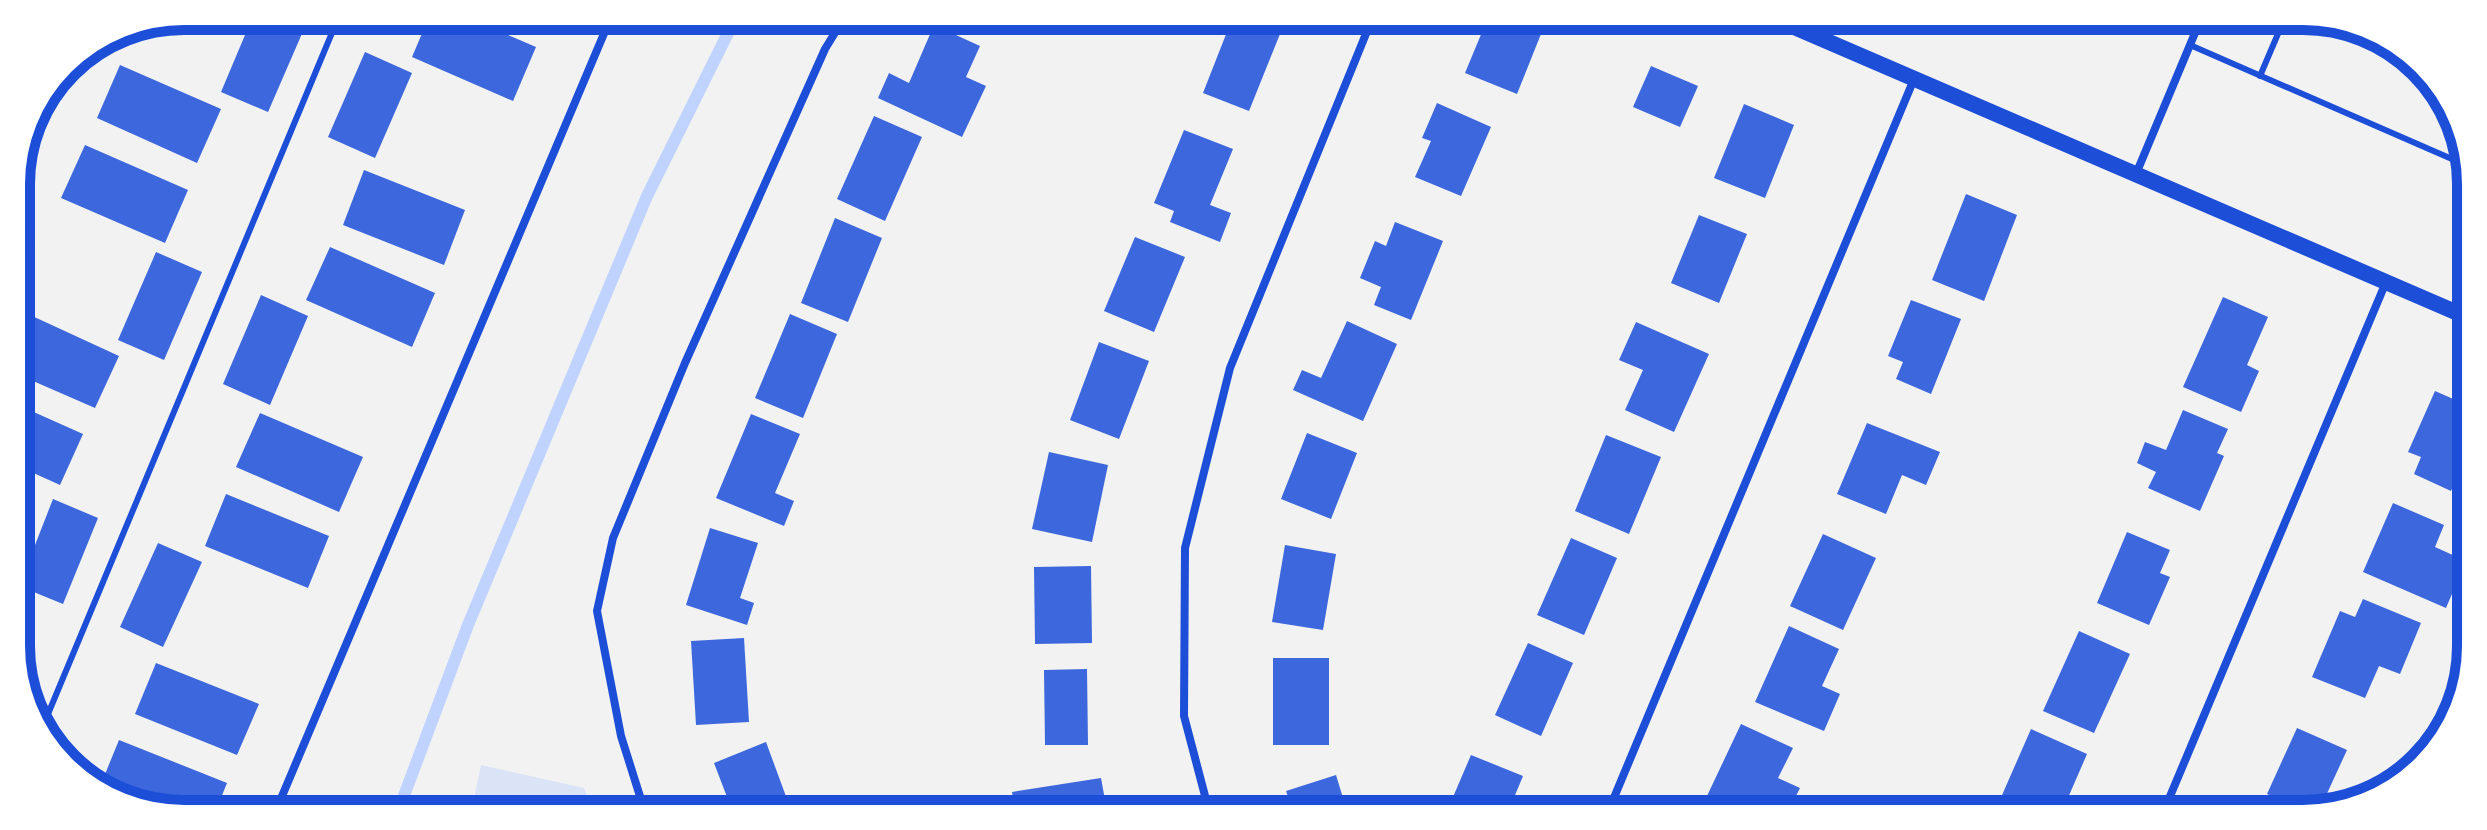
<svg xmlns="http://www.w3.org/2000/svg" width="2487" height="830" font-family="Arial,sans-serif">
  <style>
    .green { fill: #dbe4f7 }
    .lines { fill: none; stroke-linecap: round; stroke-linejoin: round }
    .stream { stroke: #bfd3fe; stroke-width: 12 }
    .building { fill: #3d67dc }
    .service { stroke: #1d4ed8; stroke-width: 6 }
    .minor { stroke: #1d4ed8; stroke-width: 8 }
    .secondary { stroke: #1d4ed8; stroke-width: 16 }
    .rim { fill: none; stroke: #1d4ed8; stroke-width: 10 }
  </style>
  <rect width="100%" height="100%" fill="#f2f2f2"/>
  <!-- green -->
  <polygon class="green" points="481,765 584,788 592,809 472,809"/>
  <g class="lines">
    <!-- stream -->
    <polyline class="stream" points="399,809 468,625 647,196 736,17"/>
  </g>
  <!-- building -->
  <g class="building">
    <polygon points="253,16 275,16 304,29 268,112 221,92"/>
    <polygon points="429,17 466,17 536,47 513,101 412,57"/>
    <polygon points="1232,19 1240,19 1280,34 1249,111 1203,93"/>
    <polygon points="1487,20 1520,20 1543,29 1517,94 1465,73"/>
    <polygon points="934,25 980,46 966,77 986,86 962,137 878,98 889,73 909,83"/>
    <polygon points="365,52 412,73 375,158 328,137"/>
    <polygon points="120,65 221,109 197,163 97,118"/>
    <polygon points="1651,66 1698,86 1680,127 1633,107"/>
    <polygon points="1437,103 1491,127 1461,196 1415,177 1431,141 1422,138"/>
    <polygon points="1744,104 1794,125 1765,198 1714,178"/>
    <polygon points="874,116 922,137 885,221 837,199"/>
    <polygon points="1184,130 1233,149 1210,205 1231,213 1220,242 1170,222 1174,211 1154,203"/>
    <polygon points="85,145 188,190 165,243 61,198"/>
    <polygon points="364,170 465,210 444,265 343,225"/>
    <polygon points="1966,194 2017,215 1984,301 1932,280"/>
    <polygon points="1699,215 1747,234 1719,303 1671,283"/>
    <polygon points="835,218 882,238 848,322 801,303"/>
    <polygon points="1395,222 1443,241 1411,320 1374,305 1381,287 1360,278 1375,241 1386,246"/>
    <polygon points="1135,237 1185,257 1154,332 1104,311"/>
    <polygon points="330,247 435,293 412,347 306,300"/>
    <polygon points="156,252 202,272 164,360 118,340"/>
    <polygon points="261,295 308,316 270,405 223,384"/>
    <polygon points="2223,297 2268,317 2247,365 2259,371 2241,412 2183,387"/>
    <polygon points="1911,300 1961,319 1931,394 1896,379 1903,362 1888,356"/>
    <polygon points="17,309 119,356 95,408 17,374"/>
    <polygon points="790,314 837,334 803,418 755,398"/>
    <polygon points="1347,321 1397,344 1363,421 1293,390 1302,370 1321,378"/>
    <polygon points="1636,322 1709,354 1674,432 1625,410 1643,370 1619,360"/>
    <polygon points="1099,342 1149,361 1119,439 1070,420"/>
    <polygon points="2435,391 2467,405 2466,455 2451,491 2414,474 2421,457 2408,452"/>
    <polygon points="18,405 83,434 60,485 18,466"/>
    <polygon points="2183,410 2228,429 2217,453 2224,456 2200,511 2148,488 2156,472 2137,463 2145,442 2166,450"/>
    <polygon points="260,413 363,457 339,512 236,467"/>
    <polygon points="751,414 800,434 775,493 794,501 784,526 716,498"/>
    <polygon points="1867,423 1940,452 1926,485 1902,475 1886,514 1837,494"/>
    <polygon points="1307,433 1357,453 1331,519 1281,499"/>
    <polygon points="1606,435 1661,457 1629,534 1575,511"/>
    <polygon points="1049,452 1108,465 1092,542 1032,529"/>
    <polygon points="226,494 329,536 308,588 205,546"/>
    <polygon points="53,499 98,518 63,604 19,586"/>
    <polygon points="2393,503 2444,525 2435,547 2466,561 2446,608 2363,572"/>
    <polygon points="710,528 758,543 740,598 754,603 747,625 686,605"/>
    <polygon points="2127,532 2170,550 2160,573 2170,577 2149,625 2097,603"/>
    <polygon points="1823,534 1876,558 1843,630 1790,606"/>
    <polygon points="1571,538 1617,558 1584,635 1537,615"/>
    <polygon points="158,543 202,562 163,647 120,627"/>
    <polygon points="1285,545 1336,554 1323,630 1272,622"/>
    <polygon points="1091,566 1092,643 1035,644 1034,567"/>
    <polygon points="2363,599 2421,623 2400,674 2379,666 2365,698 2312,677 2340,611 2355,617"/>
    <polygon points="1789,626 1839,649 1822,686 1840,694 1824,731 1755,702"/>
    <polygon points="2079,631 2130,654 2094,733 2043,711"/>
    <polygon points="744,638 749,722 696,725 691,641"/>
    <polygon points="1528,643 1573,663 1541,736 1495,715"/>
    <rect x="1273" y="658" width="56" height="87"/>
    <polygon points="156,663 259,704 237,755 135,714"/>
    <polygon points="1087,669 1088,745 1045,745 1044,670"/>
    <polygon points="1741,724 1793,748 1778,778 1800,788 1788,812 1742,812 1707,796"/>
    <polygon points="2297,728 2347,750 2319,811 2314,814 2267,794"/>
    <polygon points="2031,729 2087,754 2064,807 2046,798 2039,813 2023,813 1999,802"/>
    <polygon points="119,740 227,783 217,808 140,808 101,784"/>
    <polygon points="766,742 791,810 732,810 714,763"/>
    <polygon points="1471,755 1523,776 1508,812 1447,811"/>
    <polygon points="1336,775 1347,811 1293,811 1286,791"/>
    <polygon points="1101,778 1107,811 1015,810 1012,792"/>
  </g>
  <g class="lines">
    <!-- service -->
    <g class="service">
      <polyline points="2190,45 2468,166"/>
      <polyline points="2260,76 2283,22"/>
      <polyline points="43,726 339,16"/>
    </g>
    <!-- minor -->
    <g class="minor">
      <polyline points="2136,174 2200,21"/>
      <polyline points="277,808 611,17"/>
      <polyline points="644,809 621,736 597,611 613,538 685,363 825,49 844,18"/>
      <polyline points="1209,811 1184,716 1185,548 1230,368 1372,19"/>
      <polyline points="1608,812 1914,79"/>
      <polyline points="2163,813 2386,282"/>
    </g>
    <!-- secondary -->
    <polyline class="secondary" points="1778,20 2467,317"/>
  </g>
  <!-- crop -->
  <path d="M0 0H2487V830H0ZM184 30H2303A154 154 0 0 1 2457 184V646A154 154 0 0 1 2303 800H184A154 154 0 0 1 30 646V184A154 154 0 0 1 184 30Z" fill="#fff" fill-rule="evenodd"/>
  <path class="rim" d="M184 30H2303A154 154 0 0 1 2457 184V646A154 154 0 0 1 2303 800H184A154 154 0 0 1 30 646V184A154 154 0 0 1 184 30Z"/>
</svg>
